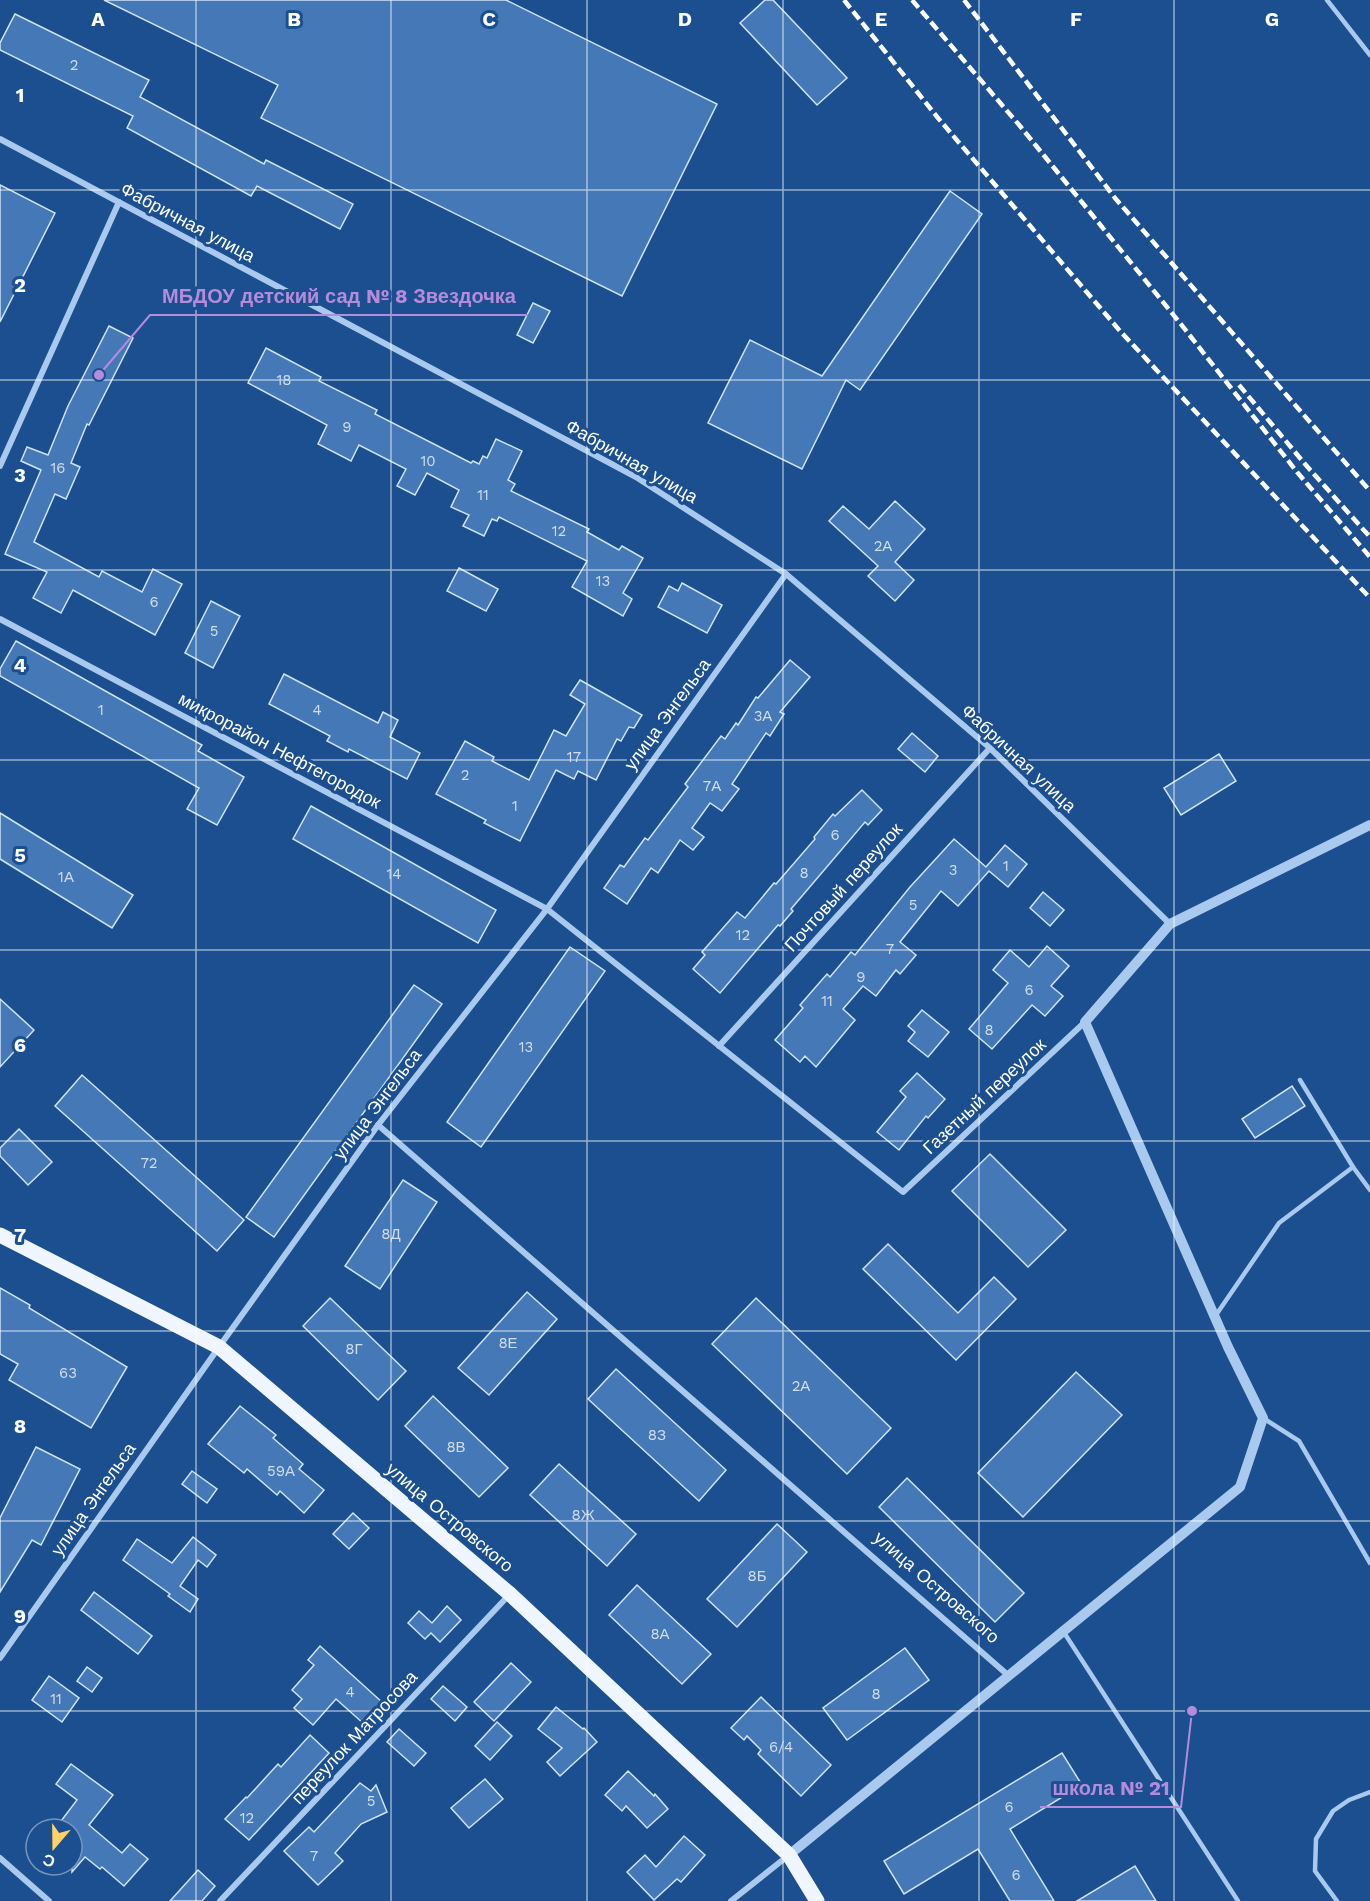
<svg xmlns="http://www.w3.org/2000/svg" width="1370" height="1901" font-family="'Work Sans',sans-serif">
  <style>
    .building { fill: #4478b7; stroke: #cfe3fa; stroke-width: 1.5 }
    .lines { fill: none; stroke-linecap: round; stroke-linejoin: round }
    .service { stroke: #a9c9ee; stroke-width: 4.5 }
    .minor { stroke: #a9c9ee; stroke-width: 6 }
    .tertiary { stroke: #a9c9ee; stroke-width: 10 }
    .primary { stroke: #f0f6ff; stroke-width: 15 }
    .rail { stroke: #fff; stroke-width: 4.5; stroke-dasharray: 10 4.5; stroke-linecap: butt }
    .grid { fill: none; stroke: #fff; stroke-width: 1.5; stroke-opacity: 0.55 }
    .labels { text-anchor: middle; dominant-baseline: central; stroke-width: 6; stroke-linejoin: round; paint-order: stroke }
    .number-label { font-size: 15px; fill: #d0dded }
    .street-label { font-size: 18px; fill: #fff; stroke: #1b4f8f }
    .grid-label { font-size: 20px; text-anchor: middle; font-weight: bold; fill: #fff; stroke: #1b4f8f; stroke-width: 6; stroke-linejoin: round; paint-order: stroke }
    .leader { fill: none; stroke: #b68bdc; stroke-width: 2 }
    .callout-dot { fill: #b68bdc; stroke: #1b4f8f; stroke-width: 2 }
    .callout-label { font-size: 20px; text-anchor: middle; font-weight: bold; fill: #b68bdc; stroke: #1b4f8f; stroke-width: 6; stroke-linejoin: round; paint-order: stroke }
  </style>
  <rect width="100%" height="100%" fill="#1b4f8f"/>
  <!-- building -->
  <g class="building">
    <polygon points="104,0 506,0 717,104 622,296 261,118 278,85"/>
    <polygon points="765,0 773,0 847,78 817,105 740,23"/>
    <polygon points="15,14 149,80 140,97 264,164 266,160 353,204 340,229 257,186 251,196 127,128 133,116 0,50 0,43"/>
    <polygon points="0,185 55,213 0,322"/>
    <polygon points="950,191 982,214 860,390 846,380 802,469 708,423 750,340 822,376"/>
    <polygon points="533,303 550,311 533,343 517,335"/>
    <polygon points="109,326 133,338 89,425 87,424 71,463 80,467 66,499 55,494 34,542 99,577 102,571 142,592 153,569 182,584 155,635 73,590 61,613 33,598 47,572 5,554 41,470 21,461 27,447 48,455 68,406"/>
    <polygon points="266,348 321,377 319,381 377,410 375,414 471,463 473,461 479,464 483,456 487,458 496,439 522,451 508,480 515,484 511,491 589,529 587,532 619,550 622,546 643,558 623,593 632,599 623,616 572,587 587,561 499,517 497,521 492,519 484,536 463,526 469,515 451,507 459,490 427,473 415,495 397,486 406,469 359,445 351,461 318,444 327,425 248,383"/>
    <polygon points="895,501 925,529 895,562 914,580 895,601 868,576 878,566 829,521 843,506 869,529"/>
    <polygon points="459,568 498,589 486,611 447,591"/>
    <polygon points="682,583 722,605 707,633 658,607 669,586 678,591"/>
    <polygon points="211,601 240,616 213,668 185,653"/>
    <polygon points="16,641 202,745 198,751 244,777 217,825 187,809 199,788 0,676 0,669"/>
    <polygon points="790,660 810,677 780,712 784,714 770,736 766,733 732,784 739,789 722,811 710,803 692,828 704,837 693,850 680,840 658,873 651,868 627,904 604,888 620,865 624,867 645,838 648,840 688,787 685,784 721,736 725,739 736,723 738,725 756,697 758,698"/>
    <polygon points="284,674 378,723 383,712 398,720 390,737 420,753 407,779 349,749 348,752 327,741 330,736 269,704"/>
    <polygon points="580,680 642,715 634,728 629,727 621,741 617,739 596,780 578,771 574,779 556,770 520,841 484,823 486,820 436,794 465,741 494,757 492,761 529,780 554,730 566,736 585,704 570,695"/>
    <polygon points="912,733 938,756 925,772 898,749"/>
    <polygon points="1219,754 1236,781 1181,815 1164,788"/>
    <polygon points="862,790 882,810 868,825 865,822 791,909 793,911 780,926 778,925 720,993 693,969 705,955 702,952 737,912 745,918 774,883 776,884 815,839 814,837 833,814 835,816"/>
    <polygon points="311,806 496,910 478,943 293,839"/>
    <polygon points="0,813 133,895 112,928 0,859"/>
    <polygon points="954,839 986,867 1005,845 1027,864 1008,887 989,871 958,906 941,891 900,942 916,955 900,974 896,970 876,996 863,986 843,1009 855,1020 816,1067 805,1056 800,1062 775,1040 803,1008 800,1005 827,974 830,977 851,952 855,955 910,887"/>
    <polygon points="1043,892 1064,910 1050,926 1030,908"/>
    <polygon points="1047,946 1069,966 1051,986 1063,996 1045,1016 1032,1005 992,1049 969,1029 1008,983 993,970 1010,950 1029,967"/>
    <polygon points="570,947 605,971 481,1147 447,1122"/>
    <polygon points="414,985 442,1004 274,1237 246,1217"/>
    <polygon points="0,999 34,1030 0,1067"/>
    <polygon points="922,1010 949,1032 928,1057 908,1041 915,1032 908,1026"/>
    <polygon points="917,1073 945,1099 928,1118 926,1116 899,1150 877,1132 906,1097 900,1091"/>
    <polygon points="82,1075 244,1220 217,1251 55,1106"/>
    <polygon points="1292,1086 1305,1106 1255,1138 1242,1119"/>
    <polygon points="19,1129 52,1162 28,1185 0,1156 0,1148"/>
    <polygon points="990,1154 1066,1230 1028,1267 952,1191"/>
    <polygon points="403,1180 437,1202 380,1289 345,1266"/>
    <polygon points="888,1244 958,1313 994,1277 1016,1299 956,1360 863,1269"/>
    <polygon points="0,1288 30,1305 29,1308 127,1367 91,1428 9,1380 18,1364 0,1354"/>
    <polygon points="527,1292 557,1319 489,1395 458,1368"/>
    <polygon points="330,1298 406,1371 378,1400 303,1326"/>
    <polygon points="756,1298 891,1428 847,1474 712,1344"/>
    <polygon points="616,1369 726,1470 699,1501 588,1399"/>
    <polygon points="1076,1372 1122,1415 1023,1517 978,1473"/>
    <polygon points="433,1396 508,1468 479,1497 405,1426"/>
    <polygon points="240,1406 276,1435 273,1438 303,1464 299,1469 324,1490 304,1513 280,1491 277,1495 247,1469 244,1473 208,1444"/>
    <polygon points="36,1447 80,1469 41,1545 32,1540 0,1592 0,1518"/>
    <polygon points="559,1464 636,1534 607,1566 530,1495"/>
    <polygon points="192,1471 217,1489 207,1503 182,1484"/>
    <polygon points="907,1478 1024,1593 995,1622 879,1507"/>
    <polygon points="353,1513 369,1528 349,1549 333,1534"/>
    <polygon points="777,1524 807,1552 737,1627 707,1599"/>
    <polygon points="193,1537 216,1555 207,1567 198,1560 180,1586 198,1599 190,1612 168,1596 170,1594 123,1560 137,1539 172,1563"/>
    <polygon points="637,1585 711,1654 682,1684 609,1615"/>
    <polygon points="94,1592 152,1636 138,1654 81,1610"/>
    <polygon points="447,1606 461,1620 440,1642 431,1633 425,1639 408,1623 419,1611 432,1623"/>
    <polygon points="320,1646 383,1703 364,1724 336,1699 313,1725 294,1708 302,1699 292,1690 314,1665 308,1660"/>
    <polygon points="905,1648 929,1680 847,1740 823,1708"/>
    <polygon points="511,1663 531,1682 494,1721 474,1702"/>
    <polygon points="87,1667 102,1678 92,1692 77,1681"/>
    <polygon points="49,1676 79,1698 62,1722 32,1700"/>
    <polygon points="443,1686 467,1707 455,1721 431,1699"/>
    <polygon points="761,1697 831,1765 801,1796 758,1754 761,1750 747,1736 744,1740 731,1728"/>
    <polygon points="556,1707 583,1729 584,1728 597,1742 560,1776 547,1762 562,1748 538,1729"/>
    <polygon points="497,1722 512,1736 490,1760 475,1746"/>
    <polygon points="399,1729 426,1753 414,1766 387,1742"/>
    <polygon points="310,1735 329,1753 249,1840 225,1819 246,1797 247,1798 278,1764 281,1767"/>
    <polygon points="1062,1753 1082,1785 1010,1829 1054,1901 1010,1901 978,1849 904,1894 884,1861"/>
    <polygon points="71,1764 113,1795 89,1825 122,1853 130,1844 148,1859 124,1886 102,1867 100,1869 85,1857 72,1872 72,1829 55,1829 77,1800 56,1784"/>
    <polygon points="628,1771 654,1796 655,1794 668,1809 647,1828 626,1806 622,1811 605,1795"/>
    <polygon points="485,1779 503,1799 469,1828 451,1808"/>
    <polygon points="360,1783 371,1791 376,1785 387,1812 361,1824 335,1853 343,1861 318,1885 284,1851 309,1827 314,1832"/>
    <polygon points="684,1836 705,1855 681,1882 677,1879 654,1900 627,1872 645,1855 656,1867"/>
    <polygon points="1135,1866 1156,1901 1077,1901"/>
    <polygon points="198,1870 215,1886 202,1901 170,1901"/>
  </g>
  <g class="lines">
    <!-- service -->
    <g class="service">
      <polyline points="1327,0 1370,55"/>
      <polyline points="1300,1080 1353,1167 1370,1190"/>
      <polyline points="1216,1315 1279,1223 1353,1167"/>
      <polyline points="1263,1418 1299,1441 1370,1563"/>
      <polyline points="1063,1631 1238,1901"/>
      <polyline points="1337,1901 1315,1871 1316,1839 1333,1811 1349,1800 1370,1792"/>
    </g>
    <!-- minor -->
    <g class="minor">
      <polyline points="0,139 636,477 786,574 990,748 1170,924"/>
      <polyline points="0,466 119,202"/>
      <polyline points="0,619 547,909 903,1192 1085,1022"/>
      <polyline points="719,1046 990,748"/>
      <polyline points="378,1125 1009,1676"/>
      <polyline points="0,1658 219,1347 378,1125 547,909 786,574"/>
      <polyline points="0,1858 49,1901"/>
      <polyline points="220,1901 510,1594"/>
      <polyline points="731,1901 789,1855"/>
    </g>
    <!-- tertiary -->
    <polyline class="tertiary" points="789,1855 1240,1487 1263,1418 1228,1347 1085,1022 1170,924 1370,825"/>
    <!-- primary -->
    <polyline class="primary" points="0,1235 219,1347 510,1594 789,1855 817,1901"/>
    <!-- rail -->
    <g class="rail">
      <polyline points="844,0 938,118 1120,331 1370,598"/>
      <polyline points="912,0 1020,126 1180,323 1297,472 1370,557"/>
      <polyline points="964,0 1115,198 1370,491"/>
      <polyline points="1239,385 1305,464 1370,537"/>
    </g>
  </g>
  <!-- grid -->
  <path class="grid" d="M196,0v1901M391,0v1901M587,0v1901M783,0v1901M979,0v1901M1174,0v1901M0,190h1370M0,380h1370M0,570h1370M0,760h1370M0,950h1370M0,1141h1370M0,1331h1370M0,1521h1370M0,1711h1370"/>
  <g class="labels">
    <!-- number labels -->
    <g class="number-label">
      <text x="74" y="65">2</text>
      <text x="284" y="380">18</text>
      <text x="347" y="427">9</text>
      <text x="428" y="461">10</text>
      <text x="58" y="468">16</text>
      <text x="483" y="495">11</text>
      <text x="559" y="531">12</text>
      <text x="883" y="546">2А</text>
      <text x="603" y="581">13</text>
      <text x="154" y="602">6</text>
      <text x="214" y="631">5</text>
      <text x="101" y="710">1</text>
      <text x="317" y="710">4</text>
      <text x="763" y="716">3А</text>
      <text x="574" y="757">17</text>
      <text x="465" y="775">2</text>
      <text x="712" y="786">7А</text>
      <text x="515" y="806">1</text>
      <text x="835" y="835">6</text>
      <text x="1006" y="866">1</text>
      <text x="953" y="870">3</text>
      <text x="804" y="873">8</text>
      <text x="394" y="874">14</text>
      <text x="66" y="877">1А</text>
      <text x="913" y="905">5</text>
      <text x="743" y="935">12</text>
      <text x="890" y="949">7</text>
      <text x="861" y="977">9</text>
      <text x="1029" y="990">6</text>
      <text x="827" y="1001">11</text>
      <text x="989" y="1030">8</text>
      <text x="526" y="1047">13</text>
      <text x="149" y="1163">72</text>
      <text x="391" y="1234">8Д</text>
      <text x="508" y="1343">8Е</text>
      <text x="354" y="1349">8Г</text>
      <text x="68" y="1373">63</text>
      <text x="801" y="1386">2А</text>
      <text x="657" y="1435">8З</text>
      <text x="456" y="1447">8В</text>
      <text x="281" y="1471">59А</text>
      <text x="583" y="1515">8Ж</text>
      <text x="757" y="1576">8Б</text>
      <text x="660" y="1634">8А</text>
      <text x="350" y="1692">4</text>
      <text x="876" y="1694">8</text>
      <text x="56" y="1699">11</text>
      <text x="781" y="1747">6/4</text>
      <text x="371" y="1801">5</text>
      <text x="1009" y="1807">6</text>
      <text x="247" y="1818">12</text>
      <text x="314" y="1856">7</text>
      <text x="1016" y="1875">6</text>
    </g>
    <!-- street labels -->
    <g class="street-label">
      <text transform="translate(188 222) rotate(28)">Фабричная улица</text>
      <text transform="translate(632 461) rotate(30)">Фабричная улица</text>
      <text transform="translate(667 714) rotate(-54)">улица Энгельса</text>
      <text transform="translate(280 750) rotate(28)">микрорайон Нефтегородок</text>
      <text transform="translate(1019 758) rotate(43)">Фабричная улица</text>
      <text transform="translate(843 887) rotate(-48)">Почтовый переулок</text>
      <text transform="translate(984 1096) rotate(-43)">Газетный переулок</text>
      <text transform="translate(377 1104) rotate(-53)">улица Энгельса</text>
      <text transform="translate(93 1499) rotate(-55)">улица Энгельса</text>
      <text transform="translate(450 1517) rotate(40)">улица Островского</text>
      <text transform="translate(937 1587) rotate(41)">улица Островского</text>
      <text transform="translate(354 1737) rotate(-47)">переулок Матросова</text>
    </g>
  </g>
  <g class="grid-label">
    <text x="98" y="26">A</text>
    <text x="294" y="26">B</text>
    <text x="489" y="26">C</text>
    <text x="685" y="26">D</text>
    <text x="881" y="26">E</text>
    <text x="1076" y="26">F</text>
    <text x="1272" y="26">G</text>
    <text x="20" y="102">1</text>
    <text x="20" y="292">2</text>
    <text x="20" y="482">3</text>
    <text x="20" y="672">4</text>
    <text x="20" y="862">5</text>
    <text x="20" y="1052">6</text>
    <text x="20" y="1242">7</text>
    <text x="20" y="1433">8</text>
    <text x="20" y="1623">9</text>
  </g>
  <!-- callouts -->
  <path class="leader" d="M99 375L150 315H528M1192 1711L1181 1807H1040"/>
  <g class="callout-dot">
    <circle cx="99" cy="375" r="6"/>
    <circle cx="1192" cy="1711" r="6"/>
  </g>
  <g class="callout-label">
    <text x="339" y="303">МБДОУ детский сад № 8 Звездочка</text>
    <text x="1111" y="1795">школа № 21</text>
  </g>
  <!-- north arrow -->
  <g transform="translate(54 1847) rotate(200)"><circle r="28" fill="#1b4f8f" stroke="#7695bc" stroke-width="1.5"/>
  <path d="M0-4.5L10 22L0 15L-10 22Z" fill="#ffd166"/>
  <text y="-9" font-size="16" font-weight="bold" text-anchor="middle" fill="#ffffff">С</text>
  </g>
</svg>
